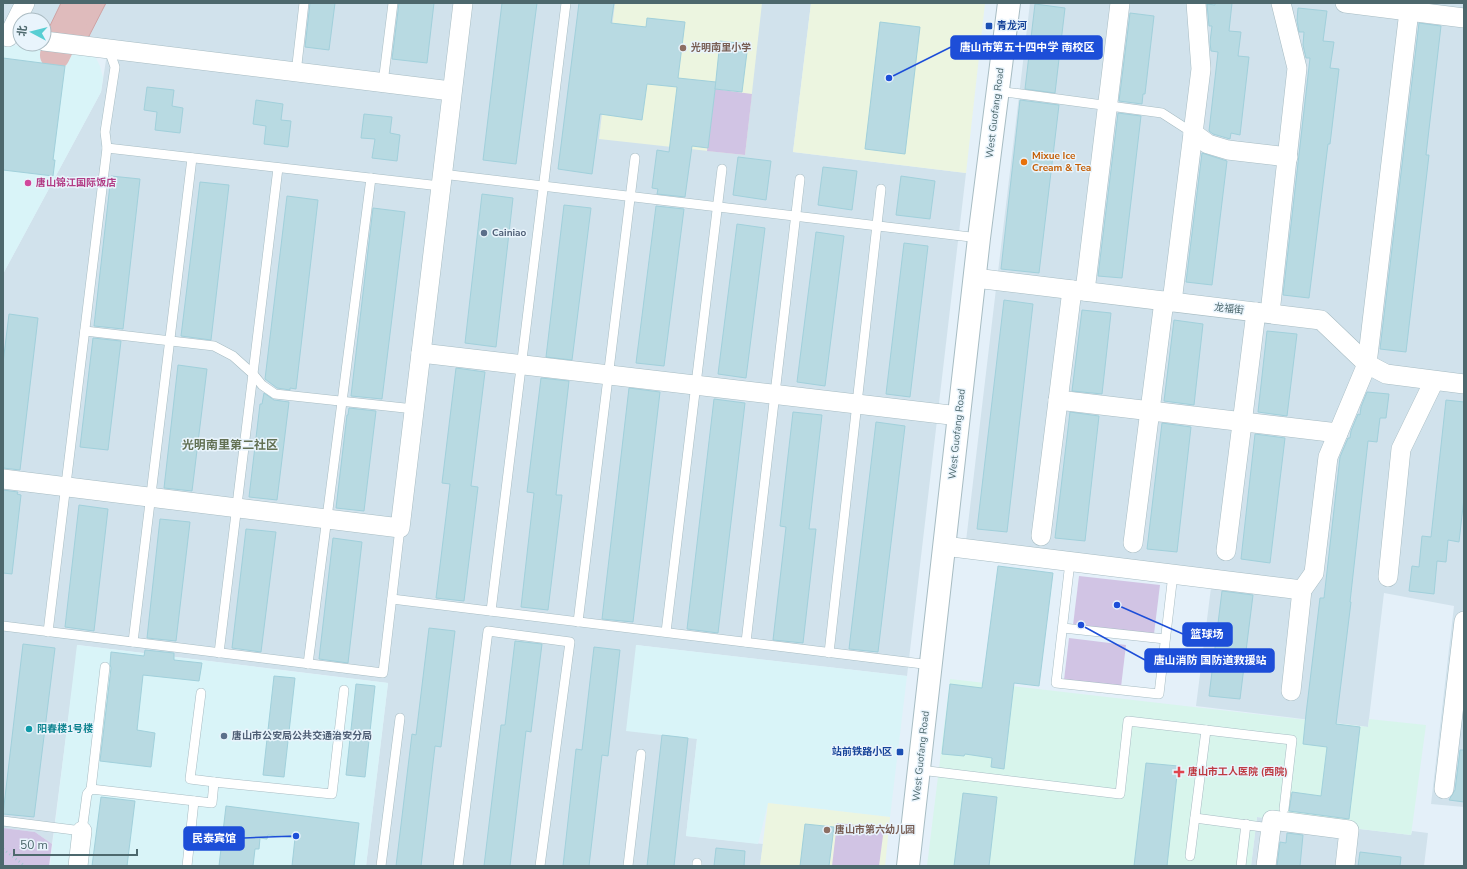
<svg xmlns="http://www.w3.org/2000/svg" width="1467" height="869" font-family="'Nunito Sans','Noto Sans SC',sans-serif">
  <style>
    .residential { fill: #d1e2ec }
    .commercial { fill: #d9f4f8 }
    .education { fill: #ecf5e0 }
    .medical { fill: #d8f5ec }
    .green { fill: #d1c4e4 }
    .water { fill: #dfbbbc; stroke: #cfa3a4 }
    .lines { fill: none; stroke-linecap: round; stroke-linejoin: round }
    .river { stroke: #dfbbbc; stroke-width: 30 }
    .building { fill: #b8dae2; stroke: #a1d0db }
    .service-casing { stroke: #a7bcc3; stroke-width: 10 }
    .minor-casing { stroke: #a7bcc3; stroke-width: 20 }
    .tertiary-casing { stroke: #a7bcc3; stroke-width: 24 }
    .path { stroke: #a3c6cf; stroke-width: 2.5; stroke-dasharray: 1 3; stroke-linecap: butt }
    .service { stroke: #fff; stroke-width: 9 }
    .minor { stroke: #fff; stroke-width: 19 }
    .tertiary { stroke: #fff; stroke-width: 22 }
    .transit-dot { fill: #1a4fb4; stroke: #e9f4fc; stroke-width: 1.5 }
    .education-dot { fill: #8d6e63; stroke: #e9f4fc; stroke-width: 1.5 }
    .food-dot { fill: #e8710a; stroke: #e9f4fc; stroke-width: 1.5 }
    .hotel-dot { fill: #d1479c; stroke: #e9f4fc; stroke-width: 1.5 }
    .service-dot { fill: #5c6f8a; stroke: #e9f4fc; stroke-width: 1.5 }
    .culture-dot { fill: #0f9aa8; stroke: #e9f4fc; stroke-width: 1.5 }
    .health-dot { fill: #e0444e; stroke: #e9f4fc; stroke-width: 1.5 }
    .labels { text-anchor: middle; dominant-baseline: central; stroke-width: 3; stroke-linejoin: round; paint-order: stroke }
    .transit-label { font-size: 10px; font-weight: bold; fill: #164399; stroke: #e9f4fc; text-anchor: start }
    .education-label { font-size: 10px; font-weight: bold; fill: #785e54; stroke: #e9f4fc; text-anchor: start }
    .street-label { font-size: 10px; fill: #4d686d; stroke: #e9f4fc }
    .food-label { font-size: 10px; font-weight: bold; fill: #c56008; stroke: #e9f4fc; text-anchor: start }
    .hotel-label { font-size: 10px; font-weight: bold; fill: #b23c85; stroke: #e9f4fc; text-anchor: start }
    .service-label { font-size: 10px; font-weight: bold; fill: #4e5e75; stroke: #e9f4fc; text-anchor: start }
    .culture-label { font-size: 10px; font-weight: bold; fill: #0d838f; stroke: #e9f4fc; text-anchor: start }
    .health-label { font-size: 10px; font-weight: bold; fill: #be3a42; stroke: #e9f4fc; text-anchor: start }
    .quarter-label { font-size: 12px; font-weight: bold; fill: #627053; stroke: #e9f4fc }
    .leader { fill: none; stroke: #1d4ed8; stroke-width: 1.5 }
    .callout-dot { fill: #1d4ed8; stroke: #e9f4fc; stroke-width: 1.5 }
    .callout { fill: #1d4ed8; stroke: #1d4ed8; stroke-width: 1.5 }
    .callout-label { font-size: 11px; text-anchor: middle; font-weight: bold; fill: #fff }
  </style>
  <rect width="100%" height="100%" fill="#e4f0f9"/>
  <!-- residential -->
  <g class="residential">
    <polygon points="3,3 811,3 793,152 966,173 907,676 636,645 697,739 686,836 763,844 760,866 366,866 388,683 78,645 52,844 35,832 3,828 3,274 101,92 109,41 44,33 44,20 20,20 3,29"/>
    <polygon points="1030,3 1464,3 1464,807 1431,804 1454,606 1384,593 1368,727 1196,706 1213,572 966,541"/>
    <polygon points="1257,817 1411,835 1412,831 1428,833 1424,866 1251,866"/>
  </g>
  <!-- commercial -->
  <g class="commercial">
    <polygon points="3,44 83,53 96,58 100,66 103,78 101,92 3,274"/>
    <polygon points="77,645 388,683 366,866 50,866"/>
    <polygon points="636,645 907,676 890,817 768,803 758,844 686,836 697,739 626,731"/>
  </g>
  <!-- education -->
  <g class="education">
    <polygon points="615,3 762,3 745,155 599,139"/>
    <polygon points="811,3 985,3 966,173 793,152"/>
    <polygon points="768,803 890,817 885,866 760,866"/>
  </g>
  <!-- medical -->
  <polygon class="medical" points="950,679 1368,727 1369,719 1426,725 1411,835 1257,817 1251,866 927,866"/>
  <!-- green -->
  <g class="green">
    <polygon points="715,89 752,94 745,155 707,151"/>
    <polygon points="1079,576 1160,585 1154,634 1073,625"/>
    <polygon points="1069,638 1126,645 1121,687 1064,680"/>
    <polygon points="837,823 884,828 879,866 832,866"/>
    <polygon points="3,828 35,832 52,844 49,866 3,866"/>
  </g>
  <!-- water -->
  <polygon class="water" points="61,3 106,3 87,40 45,36"/>
  <g class="lines">
    <!-- river -->
    <polyline class="river" points="55,55 80,3"/>
  </g>
  <!-- building -->
  <g class="building">
    <polygon points="310,3 335,3 329,50 305,47"/>
    <polygon points="399,3 434,3 427,63 392,59"/>
    <polygon points="502,3 537,3 516,164 483,160"/>
    <polygon points="579,3 614,3 611,23 646,27 647,18 685,22 678,78 716,82 708,148 692,146 685,197 657,194 658,189 652,188 657,150 669,152 677,87 647,84 642,120 600,114 592,174 558,169"/>
    <polygon points="1215,3 1232,3 1229,31 1241,32 1238,56 1249,57 1240,135 1231,133 1230,139 1213,134 1209,131 1218,52 1211,51 1210,42 1212,26 1209,26 1207,4 1215,5"/>
    <polygon points="1035,4 1065,8 1055,93 1025,89"/>
    <polygon points="1298,8 1327,11 1323,41 1334,42 1330,68 1339,69 1330,144 1328,144 1309,298 1283,295 1310,58 1306,58 1303,45 1304,32 1299,32 1297,20"/>
    <polygon points="1130,13 1154,16 1145,94 1143,94 1142,104 1119,101"/>
    <polygon points="880,22 920,27 905,154 865,149"/>
    <polygon points="1419,23 1441,26 1426,155 1429,155 1406,352 1380,349"/>
    <polygon points="720,41 748,44 742,92 715,89"/>
    <polygon points="3,58 65,66 53,160 55,160 53,176 3,170"/>
    <polygon points="147,87 174,90 172,106 183,108 180,133 155,130 157,112 144,110"/>
    <polygon points="256,100 283,104 281,120 291,121 288,147 264,144 266,126 253,124"/>
    <polygon points="1020,100 1059,105 1039,273 1001,269"/>
    <polygon points="1118,113 1141,116 1122,278 1098,276"/>
    <polygon points="364,114 392,117 390,133 400,135 397,161 372,158 375,139 361,138"/>
    <polygon points="1202,153 1227,161 1212,285 1186,282"/>
    <polygon points="738,157 771,161 766,200 733,195"/>
    <polygon points="823,167 857,171 852,210 818,205"/>
    <polygon points="111,176 140,179 123,329 94,326"/>
    <polygon points="901,176 935,181 930,219 896,215"/>
    <polygon points="200,182 229,185 211,340 181,336"/>
    <polygon points="482,194 513,198 496,347 465,343"/>
    <polygon points="287,196 318,200 296,389 290,388 290,390 277,388 265,379"/>
    <polygon points="564,205 591,208 572,360 546,357"/>
    <polygon points="656,206 684,209 664,366 636,363"/>
    <polygon points="373,208 405,212 382,399 351,396"/>
    <polygon points="737,224 765,228 746,378 718,374"/>
    <polygon points="816,232 844,236 825,386 797,382"/>
    <polygon points="904,243 928,246 910,397 886,394"/>
    <polygon points="1004,300 1033,304 1007,532 977,529"/>
    <polygon points="1082,310 1111,313 1102,394 1072,391"/>
    <polygon points="9,314 38,318 20,470 3,468 3,363"/>
    <polygon points="1174,320 1203,324 1194,405 1164,401"/>
    <polygon points="1267,331 1297,334 1287,416 1258,412"/>
    <polygon points="93,338 121,341 108,450 80,447"/>
    <polygon points="178,365 207,369 192,491 164,488"/>
    <polygon points="456,368 485,372 471,486 478,487 464,601 436,598 450,484 442,483"/>
    <polygon points="541,378 569,381 556,495 562,495 548,610 521,607 534,493 527,492"/>
    <polygon points="629,388 660,392 633,622 602,619"/>
    <polygon points="1367,392 1389,394 1386,418 1380,418 1377,442 1368,441 1350,602 1351,602 1336,724 1360,727 1349,819 1289,811 1292,792 1321,796 1327,747 1303,744 1306,714 1320,598 1324,598 1340,457 1348,438 1350,438 1351,431 1358,414 1360,415 1361,407"/>
    <polygon points="264,393 274,400 289,402 277,500 249,497 260,404 262,404"/>
    <polygon points="714,399 745,403 718,633 687,629"/>
    <polygon points="1446,400 1464,402 1464,498 1459,542 1448,540 1446,562 1437,561 1434,594 1409,591 1412,566 1419,567 1422,536 1431,537"/>
    <polygon points="349,408 376,411 364,511 336,508 347,415 348,415"/>
    <polygon points="793,412 822,415 809,529 816,529 803,643 773,640 786,527 780,526"/>
    <polygon points="1070,412 1099,416 1085,541 1055,538"/>
    <polygon points="876,422 905,426 878,652 849,649"/>
    <polygon points="1162,423 1191,427 1177,552 1147,549"/>
    <polygon points="1255,434 1285,438 1270,563 1241,559"/>
    <polygon points="3,490 18,492 17,494 21,495 12,574 3,573"/>
    <polygon points="79,505 108,509 94,631 65,627"/>
    <polygon points="160,519 190,522 176,641 147,638"/>
    <polygon points="246,529 276,532 261,652 232,648"/>
    <polygon points="333,538 362,542 348,663 319,659"/>
    <polygon points="998,566 1053,573 1039,686 1014,683 1004,769 991,767 992,758 965,754 964,756 942,754 950,684 982,688"/>
    <polygon points="1222,591 1253,595 1240,699 1209,696"/>
    <polygon points="429,628 455,631 441,747 435,746 421,866 396,866 412,734 416,735"/>
    <polygon points="515,641 542,644 531,732 526,731 510,866 484,866 501,725 505,725"/>
    <polygon points="23,644 55,648 34,817 3,814"/>
    <polygon points="594,647 620,650 608,756 602,755 589,866 563,866 576,749 582,750"/>
    <polygon points="145,650 174,653 174,660 202,663 199,681 143,675 137,730 155,733 151,767 100,761 111,668 110,664 111,652 144,656"/>
    <polygon points="274,676 295,678 284,777 263,775"/>
    <polygon points="356,684 375,686 365,777 346,775"/>
    <polygon points="662,735 688,738 674,866 647,866"/>
    <polygon points="1460,750 1464,750 1464,802 1449,800 1455,790"/>
    <polygon points="1146,763 1178,766 1167,866 1134,866"/>
    <polygon points="963,793 997,797 989,866 954,866"/>
    <polygon points="101,797 135,801 127,866 92,866"/>
    <polygon points="226,806 359,823 354,866 292,866 295,838 268,835 267,839 260,838 259,849 255,849 253,866 219,866"/>
    <polygon points="805,824 834,827 829,866 800,866"/>
    <polygon points="1287,833 1303,835 1300,866 1277,866 1280,842 1286,843"/>
    <polygon points="716,848 745,851 744,866 714,866"/>
    <polygon points="1360,852 1401,857 1400,866 1358,866"/>
  </g>
  <g class="lines">
    <!-- service casing -->
    <g class="service-casing">
      <g id="service">
        <polyline points="296,73 304,3"/>
        <polyline points="383,83 393,3"/>
        <polyline points="998,91 1162,113 1193,133"/>
        <polyline points="107,148 440,186"/>
        <polyline points="442,174 979,238"/>
        <polyline points="85,331 214,346 233,356 253,374 262,385 275,394 414,409"/>
        <polyline points="1070,562 1056,683 1159,694 1173,574"/>
        <polyline points="392,599 931,665"/>
        <polyline points="491,611 566,3"/>
        <polyline points="578,622 635,158"/>
        <polyline points="3,626 383,673 400,528"/>
        <polyline points="1063,628 1165,639"/>
        <polyline points="48,632 107,148 105,132 115,67 109,50"/>
        <polyline points="666,632 722,169"/>
        <polyline points="133,642 192,158"/>
        <polyline points="746,642 800,179"/>
        <polyline points="219,653 278,168"/>
        <polyline points="829,653 881,189"/>
        <polyline points="308,664 371,178"/>
        <polyline points="1206,730 1292,740 1284,809"/>
        <polyline points="920,770 1120,794 1128,721 1206,730 1190,856"/>
        <polyline points="214,782 332,794 344,690"/>
        <polyline points="91,789 105,667"/>
        <polyline points="1195,818 1270,828"/>
        <polyline points="3,821 82,831 87,794 91,789 212,803 214,782 190,779 201,693"/>
        <polyline points="187,866 194,801"/>
        <polyline points="381,866 400,718"/>
        <polyline points="458,866 488,631 570,642 540,866"/>
        <polyline points="628,866 641,754"/>
        <polyline points="697,866 697,863"/>
        <polyline points="1241,866 1246,824"/>
      </g>
    </g>
    <!-- minor casing -->
    <g class="minor-casing">
      <g id="minor">
        <polyline points="1345,3 1464,18"/>
        <polyline points="8,37 25,3"/>
        <polyline points="44,41 451,91"/>
        <polyline points="1193,133 1208,144 1228,150 1288,157"/>
        <polyline points="975,278 1321,320 1367,364 1386,374 1464,384"/>
        <polyline points="1085,291 1120,3"/>
        <polyline points="1172,302 1201,69 1196,3"/>
        <polyline points="1270,313 1297,68 1281,3"/>
        <polyline points="421,353 959,416"/>
        <polyline points="1058,400 1338,433"/>
        <polyline points="3,479 400,528 463,3"/>
        <polyline points="1041,536 1072,290"/>
        <polyline points="1133,543 1164,301"/>
        <polyline points="944,546 1302,590"/>
        <polyline points="1226,551 1256,312"/>
        <polyline points="1388,577 1401,449 1434,381"/>
        <polyline points="1291,691 1302,590 1314,573 1328,457 1367,364 1409,11"/>
        <polyline points="1444,789 1464,621"/>
        <polyline points="78,866 82,831"/>
        <polyline points="1266,866 1272,820 1349,830 1345,866"/>
      </g>
    </g>
    <!-- tertiary casing -->
    <g class="tertiary-casing">
      <polyline id="tertiary" points="908,866 979,238 1009,3"/>
    </g>
    <!-- path -->
    <polyline class="path" points="3,849 25,866"/>
    <!-- service -->
    <use href="#service" class="service"/>
    <!-- minor -->
    <use href="#minor" class="minor"/>
    <!-- tertiary -->
    <use href="#tertiary" class="tertiary"/>
  </g>
  <!-- markers -->
  <g class="transit-dot">
    <rect x="985" y="22" width="8" height="8" rx="2"/>
    <rect x="896" y="748" width="8" height="8" rx="2"/>
  </g>
  <g class="education-dot">
    <circle cx="683" cy="48" r="4"/>
    <circle cx="827" cy="830" r="4"/>
  </g>
  <circle class="food-dot" cx="1024" cy="162" r="4"/>
  <circle class="hotel-dot" cx="28" cy="183" r="4"/>
  <g class="service-dot">
    <circle cx="484" cy="233" r="4"/>
    <circle cx="224" cy="736" r="4"/>
  </g>
  <circle class="culture-dot" cx="29" cy="729" r="4"/>
  <path class="health-dot" d="M1177 766h4v4h4v4h-4v4h-4v-4h-4v-4h4z"/>
  <g class="labels">
    <!-- transit labels -->
    <g class="transit-label">
      <text x="997" y="26">青龙河</text>
      <text x="892" y="752" text-anchor="end">站前铁路小区</text>
    </g>
    <!-- education labels -->
    <g class="education-label">
      <text x="691" y="48">光明南里小学</text>
      <text x="835" y="830">唐山市第六幼儿园</text>
    </g>
    <!-- street labels -->
    <g class="street-label">
      <text transform="translate(995 113) rotate(-83)">West Guofang Road</text>
      <text transform="translate(1229 309) rotate(7)">龙福街</text>
      <text transform="translate(957 434) rotate(-84)">West Guofang Road</text>
      <text transform="translate(921 756) rotate(-84)">West Guofang Road</text>
    </g>
    <!-- food labels -->
    <g class="food-label">
      <text x="1032" y="156">Mixue Ice<tspan x="1032" dy="12">Cream &amp; Tea</tspan></text>
    </g>
    <!-- hotel labels -->
    <g class="hotel-label">
      <text x="36" y="183">唐山锦江国际饭店</text>
    </g>
    <!-- service labels -->
    <g class="service-label">
      <text x="492" y="233">Cainiao</text>
      <text x="232" y="736">唐山市公安局公共交通治安分局</text>
    </g>
    <!-- culture labels -->
    <g class="culture-label">
      <text x="37" y="729">阳春楼1号楼</text>
    </g>
    <!-- health labels -->
    <g class="health-label">
      <text x="1188" y="772">唐山市工人医院 (西院)</text>
    </g>
    <!-- quarter labels -->
    <g class="quarter-label">
      <text x="230" y="445">光明南里第二社区</text>
    </g>
  </g>
  <!-- callouts -->
  <path class="leader" d="M889 78L951 47M1117 605L1183 634M1081 625L1145 660M296 836L244 838"/>
  <g class="callout-dot">
    <circle cx="889" cy="78" r="4"/>
    <circle cx="1117" cy="605" r="4"/>
    <circle cx="1081" cy="625" r="4"/>
    <circle cx="296" cy="836" r="4"/>
  </g>
  <g class="callout">
    <rect x="951" y="36" width="151" height="23" rx="4"/>
    <rect x="1183" y="623" width="49" height="23" rx="4"/>
    <rect x="1145" y="649" width="129" height="23" rx="4"/>
    <rect x="184" y="827" width="60" height="23" rx="4"/>
  </g>
  <g class="callout-label">
    <text x="1027" y="51">唐山市第五十四中学 南校区</text>
    <text x="1207" y="638">篮球场</text>
    <text x="1210" y="664">唐山消防 国防道救援站</text>
    <text x="214" y="842">民泰宾馆</text>
  </g>
  <!-- border -->
  <rect width="1467" height="869" fill="none" stroke="#4d686d" stroke-width="8"/>
  <!-- north arrow -->
  <g transform="translate(32 32) rotate(277)"><circle r="19" fill="#e9f4fc" stroke="#abbcc3"/>
  <path d="M0-3L7 15L0 10L-7 15Z" fill="#58ced3"/>
  <text y="-6" font-size="11" font-weight="bold" text-anchor="middle" fill="#4d686d">北</text>
  </g>
  <!-- scale -->
  <path d="M14 849v6h123v-6" fill="none" stroke="#4d686d" stroke-width="2"/>
  <text x="20" y="849" font-size="12" fill="#4d686d" stroke="#e9f4fc" stroke-width="3" paint-order="stroke">50 m</text>
</svg>
